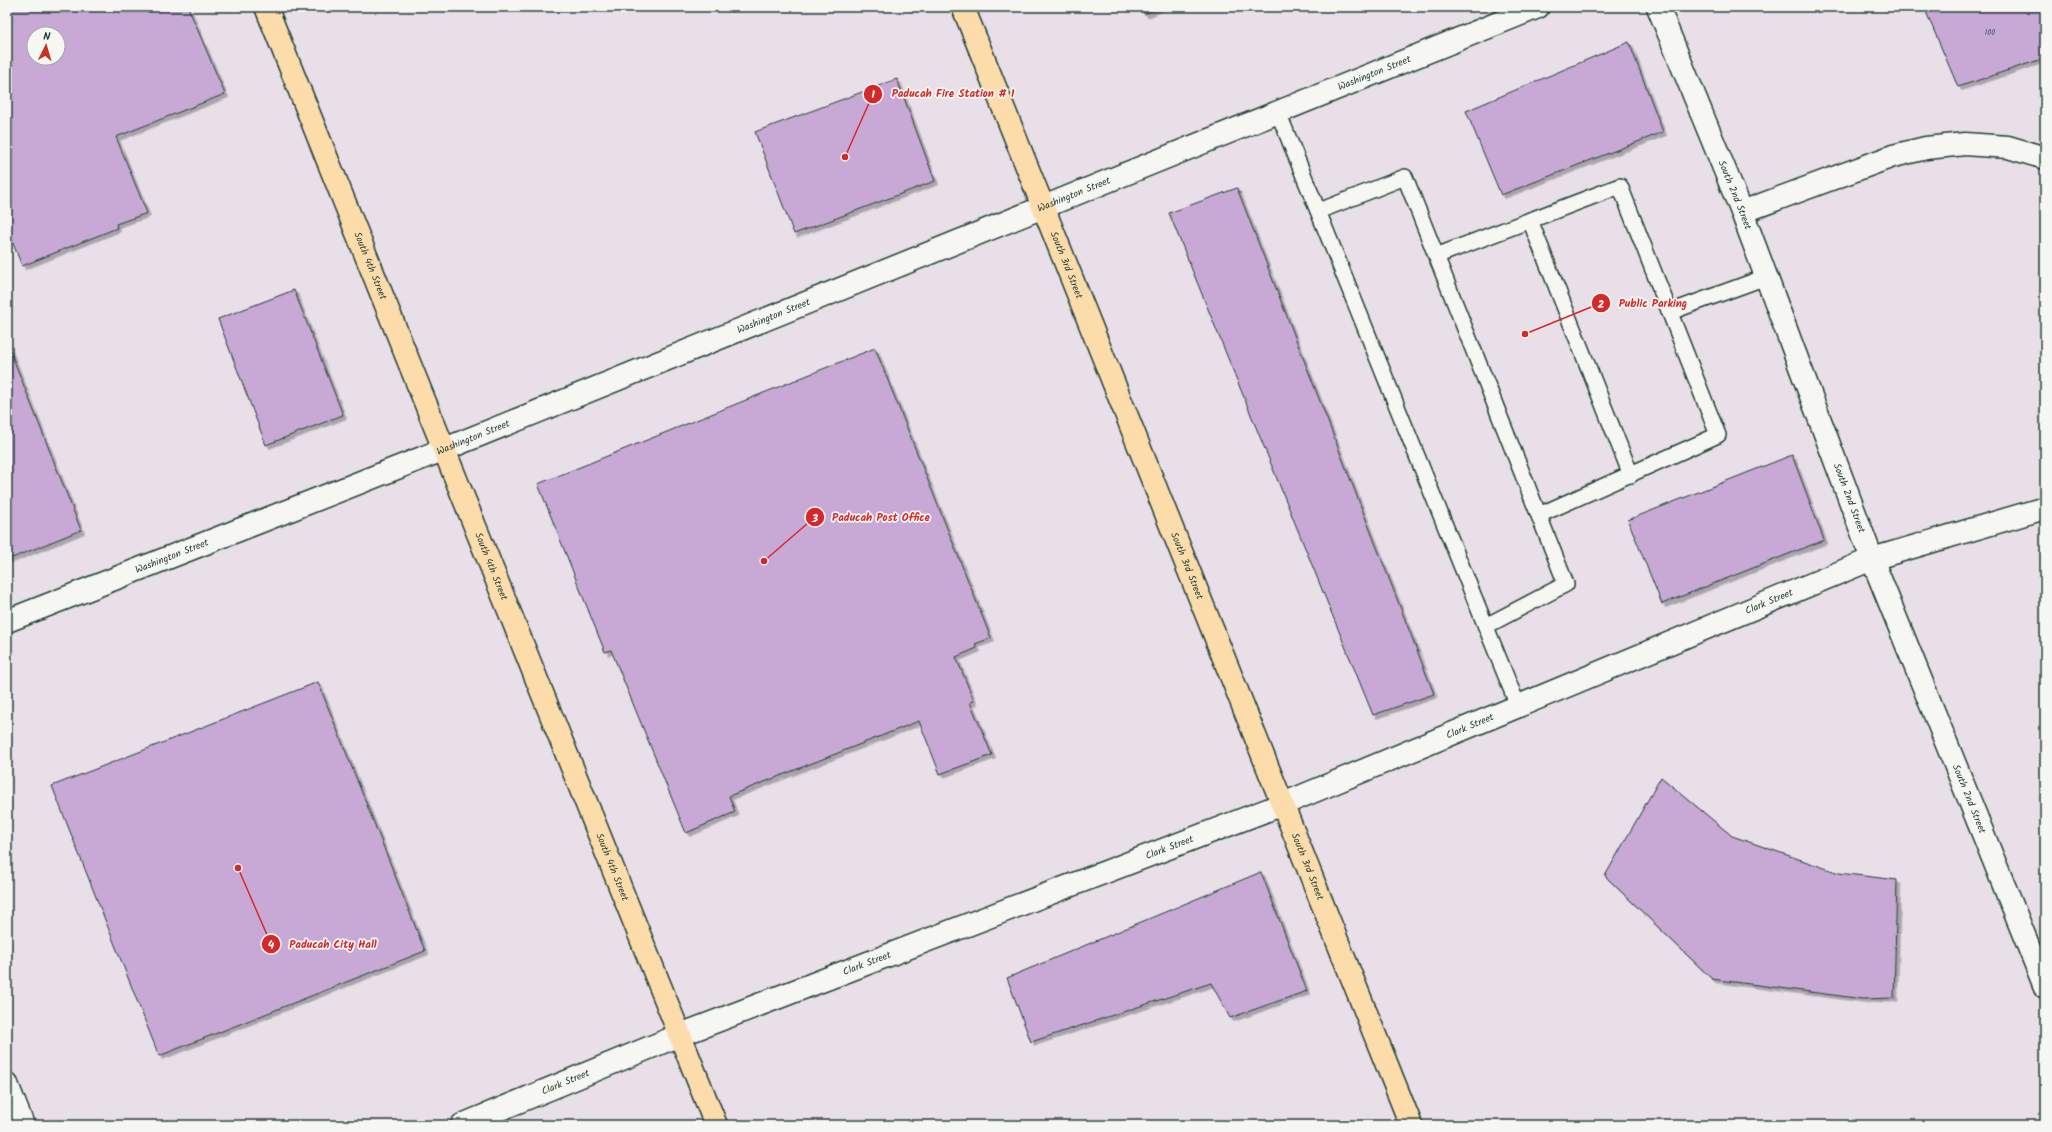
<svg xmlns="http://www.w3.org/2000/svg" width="2052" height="1132" font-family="Kalam,sans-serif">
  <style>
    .building { fill: #c8a9d5; stroke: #1f3d34; fill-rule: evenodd; filter: url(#shadow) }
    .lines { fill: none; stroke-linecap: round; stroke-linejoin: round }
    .lane-casing { stroke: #1f3d34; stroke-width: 18 }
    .street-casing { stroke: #1f3d34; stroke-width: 25 }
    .primary-casing { stroke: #1f3d34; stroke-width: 25 }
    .lane { stroke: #f6f6f2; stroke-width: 15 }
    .street { stroke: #f6f6f2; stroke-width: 22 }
    .primary { stroke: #fddcac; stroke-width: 22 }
    .labels { text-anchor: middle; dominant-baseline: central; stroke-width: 3.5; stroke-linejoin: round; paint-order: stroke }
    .number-label { font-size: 8px; fill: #49585c }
    .street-label { font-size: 10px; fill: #1f3d34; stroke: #f6f6f2 }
    .leader { fill: none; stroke: #d62828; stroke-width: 1.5 }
    .callout-dot { fill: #d62828; stroke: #f6f6f2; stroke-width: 1.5 }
    .mark-label { font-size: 12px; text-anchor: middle; font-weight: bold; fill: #fff }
    .callout-label { font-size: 11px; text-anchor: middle; font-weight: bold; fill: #d62828; stroke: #f6f6f2; stroke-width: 3.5; stroke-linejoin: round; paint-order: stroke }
  </style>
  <defs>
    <filter id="shadow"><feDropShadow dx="3.5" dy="3.5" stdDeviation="0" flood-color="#0004"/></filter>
  </defs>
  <rect width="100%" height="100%" fill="#e8dfe9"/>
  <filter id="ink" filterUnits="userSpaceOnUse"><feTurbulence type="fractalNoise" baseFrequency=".025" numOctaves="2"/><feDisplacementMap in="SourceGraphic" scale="8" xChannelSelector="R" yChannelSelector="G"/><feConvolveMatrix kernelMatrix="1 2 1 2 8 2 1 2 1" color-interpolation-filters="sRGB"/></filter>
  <g filter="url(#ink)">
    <!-- building -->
    <g class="building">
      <path d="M7,7h181l37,87 -109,43 31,76 -31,11 1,4 -95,38 -15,-38zM34,34h24v24h-24z"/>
      <polygon points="1141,7 1161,7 1144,14"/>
      <polygon points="1924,7 2045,7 2045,58 1958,87"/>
      <polygon points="1629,42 1663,132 1501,195 1466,111"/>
      <polygon points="897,79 935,181 794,234 755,132"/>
      <polygon points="1237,188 1434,694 1373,715 1169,213"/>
      <polygon points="294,290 343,415 266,445 218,319"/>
      <polygon points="7,343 81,530 7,560"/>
      <polygon points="875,348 991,638 975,644 977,648 956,657 974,701 970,702 992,755 940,774 919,721 729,796 735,812 686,833 611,650 605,652 538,484"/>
      <polygon points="1792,455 1824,540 1662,604 1628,520"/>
      <polygon points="318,682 425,951 159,1056 52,786"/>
      <polygon points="1661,777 1732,836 1839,873 1897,880 1894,998 1863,999 1712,979 1605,876"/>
      <polygon points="1261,872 1307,991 1230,1018 1211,983 1031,1042 1007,978"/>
    </g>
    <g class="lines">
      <!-- lane casing -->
      <g class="lane-casing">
        <g id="lane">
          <polyline points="1278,112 1518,706"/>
          <polyline points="1319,211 1405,177 1566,584 1486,626"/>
          <polyline points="1530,220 1631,475"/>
          <polyline points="1436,256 1620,186 1718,435 1539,515"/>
          <polyline points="1670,312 1766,277"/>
        </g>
      </g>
      <!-- street casing -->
      <g class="street-casing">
        <g id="street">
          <path id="s1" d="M1658,7l84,205 130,347 173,428"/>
          <polyline points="1742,212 1893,156 1926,148 1965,144 2008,147 2045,158"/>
          <path id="s2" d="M7,621l438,-172 1093,-442"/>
          <polyline points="7,1084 23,1125"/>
          <path id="s3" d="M462,1125l218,-90 603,-231 589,-245 173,-51"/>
        </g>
      </g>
      <!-- primary casing -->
      <g class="primary-casing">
        <g id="primary">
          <path id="s4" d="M266,7l450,1118"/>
          <path id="s5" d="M963,7l448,1118"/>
        </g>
      </g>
      <!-- lane -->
      <use href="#lane" class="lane"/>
      <!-- street -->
      <use href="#street" class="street"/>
      <!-- primary -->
      <use href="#primary" class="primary"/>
    </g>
  </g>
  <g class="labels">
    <!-- number labels -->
    <g class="number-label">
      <text x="1990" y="32">100</text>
    </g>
    <!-- street labels -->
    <g class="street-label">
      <text stroke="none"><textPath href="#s2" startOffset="1473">Washington Street</textPath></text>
      <text stroke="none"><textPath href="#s2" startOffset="1149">Washington Street</textPath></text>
      <text stroke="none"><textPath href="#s1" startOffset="203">South 2nd Street</textPath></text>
      <text stroke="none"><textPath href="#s4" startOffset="279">South 4th Street</textPath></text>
      <text stroke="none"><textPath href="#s5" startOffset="278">South 3rd Street</textPath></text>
      <text stroke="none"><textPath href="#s2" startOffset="825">Washington Street</textPath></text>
      <text stroke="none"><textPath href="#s2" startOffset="501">Washington Street</textPath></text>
      <text stroke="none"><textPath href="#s1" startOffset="527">South 2nd Street</textPath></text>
      <text stroke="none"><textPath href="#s2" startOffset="177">Washington Street</textPath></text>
      <text stroke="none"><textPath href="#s4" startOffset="603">South 4th Street</textPath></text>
      <text stroke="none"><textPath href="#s5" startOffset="602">South 3rd Street</textPath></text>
      <text stroke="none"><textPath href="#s3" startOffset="1408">Clark Street</textPath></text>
      <text stroke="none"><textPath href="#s3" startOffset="1084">Clark Street</textPath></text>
      <text stroke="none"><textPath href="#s1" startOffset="851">South 2nd Street</textPath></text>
      <text stroke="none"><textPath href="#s3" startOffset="760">Clark Street</textPath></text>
      <text stroke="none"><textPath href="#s4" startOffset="927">South 4th Street</textPath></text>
      <text stroke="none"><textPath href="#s5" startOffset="926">South 3rd Street</textPath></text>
      <text stroke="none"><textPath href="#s3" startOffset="436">Clark Street</textPath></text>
      <text stroke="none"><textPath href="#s3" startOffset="112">Clark Street</textPath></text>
    </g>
  </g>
  <!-- callouts -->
  <path class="leader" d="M845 157L873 94M1525 334L1601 303M764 561L815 517M238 868L271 944"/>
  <g class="callout-dot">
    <circle cx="845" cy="157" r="4"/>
    <circle cx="1525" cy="334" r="4"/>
    <circle cx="764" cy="561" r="4"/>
    <circle cx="238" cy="868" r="4"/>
    <circle cx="873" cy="94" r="10"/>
    <circle cx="1601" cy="303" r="10"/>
    <circle cx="815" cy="517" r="10"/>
    <circle cx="271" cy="944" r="10"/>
  </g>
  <g class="mark-label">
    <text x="873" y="98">1</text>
    <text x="1601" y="308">2</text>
    <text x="815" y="522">3</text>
    <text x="271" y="948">4</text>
  </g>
  <g class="callout-label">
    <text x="953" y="97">Paducah Fire Station # 1</text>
    <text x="1653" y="307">Public Parking</text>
    <text x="881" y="521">Paducah Post Office</text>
    <text x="333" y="948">Paducah City Hall</text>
  </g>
  <!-- margin -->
  <rect width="2052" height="1132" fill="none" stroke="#f6f6f2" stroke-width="24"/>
  <rect x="12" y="12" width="2028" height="1108" fill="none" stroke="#1f3d34" stroke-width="1.5" filter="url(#ink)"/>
  <!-- north arrow -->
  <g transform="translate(46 46) rotate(5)"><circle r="19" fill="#f6f6f2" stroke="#a0aca6"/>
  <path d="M0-3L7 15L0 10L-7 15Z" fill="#c8321e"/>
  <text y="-6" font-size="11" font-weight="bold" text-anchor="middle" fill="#1f3d34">N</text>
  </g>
</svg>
